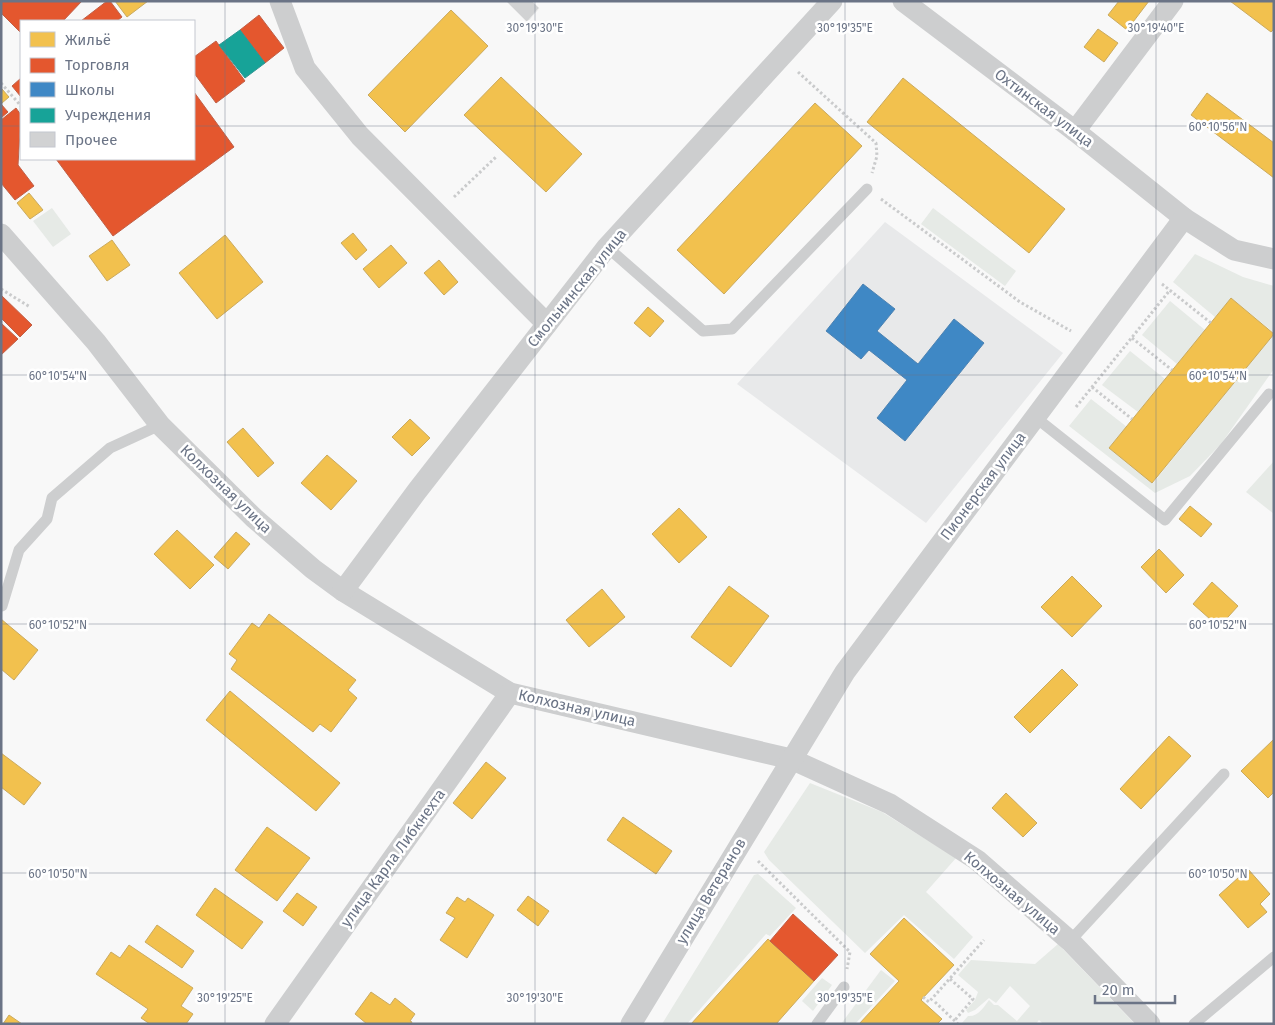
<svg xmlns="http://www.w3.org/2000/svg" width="1275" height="1025" font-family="'Fira Sans',sans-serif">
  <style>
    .built { fill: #e8e9ea }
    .green { fill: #e6eae6 }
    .homes { fill: #f2c14e; stroke: #caaa5f }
    .shops { fill: #e4572e; stroke: #c06048 }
    .schools { fill: #3f88c5; stroke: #4c82b2 }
    .public { fill: #17a398; stroke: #309593 }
    .building { fill: #d1d2d3; stroke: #e8e8e8 }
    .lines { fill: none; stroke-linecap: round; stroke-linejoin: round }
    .path { stroke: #cacbcc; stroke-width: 3; stroke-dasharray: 2.5 2.5; stroke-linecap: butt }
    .service { stroke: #cdcecf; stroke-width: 11 }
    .minor { stroke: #cdcecf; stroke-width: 21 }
    .ticks { fill: none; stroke: #6b7486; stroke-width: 1; stroke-opacity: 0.45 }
    .labels { text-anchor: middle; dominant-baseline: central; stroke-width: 5; stroke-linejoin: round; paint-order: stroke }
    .street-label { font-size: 15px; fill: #6b7486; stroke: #fff }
    .ticks-label { font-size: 12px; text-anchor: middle; fill: #6b7486; stroke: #fff; stroke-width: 5; stroke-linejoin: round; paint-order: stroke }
  </style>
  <rect width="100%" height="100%" fill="#f8f8f8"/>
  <!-- built -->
  <polygon class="built" points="885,222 1063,353 926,523 737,384"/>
  <!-- green -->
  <g class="green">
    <polygon points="52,208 71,234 53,247 33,221"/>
    <polygon points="933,208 1016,271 1005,286 921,224"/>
    <polygon points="1195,254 1243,277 1274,286 1274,333 1231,298 1215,317 1173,282"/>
    <polygon points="1170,301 1205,330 1177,364 1142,335"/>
    <polygon points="1274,334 1274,369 1221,444 1190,476 1155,493 1069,426 1091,399 1127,427 1109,448 1153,483"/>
    <polygon points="1130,351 1165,379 1138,412 1102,385"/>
    <polygon points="1274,461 1274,514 1246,492"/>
    <polygon points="810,783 882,812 956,858 926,892 973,937 954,959 904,915 865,953 769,860 764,852"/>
    <polygon points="758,874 796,908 770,936 766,934 687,1024 662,1024 754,875"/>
    <path d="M1058,944l77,80h-92l-4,-4 -3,4 -74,-1 6,-7c10,1 16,-9 21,-16l5,5h4l19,16 13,-15 -20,-20 -14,17 -7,-5 -14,12 -7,3 -2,-3 9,-10 3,-8 -20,-17 13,-15 64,4z"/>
    <polygon points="881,970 895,981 855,1024 841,1024"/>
    <polygon points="822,978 832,985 813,1011 802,1001"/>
  </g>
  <!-- homes -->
  <g class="homes">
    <polygon points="115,1 148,1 127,17"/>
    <polygon points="1119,1 1149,1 1127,30 1108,15"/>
    <polygon points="1230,1 1274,1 1274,29 1271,32"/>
    <polygon points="451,10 488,46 405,132 368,95"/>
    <polygon points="1098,29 1118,43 1104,62 1084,47"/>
    <polygon points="501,77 582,154 546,192 464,115"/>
    <polygon points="903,78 1065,209 1029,253 867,122"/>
    <polygon points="2,89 9,97 2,103 1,101"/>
    <polygon points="1207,93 1274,143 1274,178 1191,115"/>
    <polygon points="815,103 862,146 724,294 677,250"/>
    <polygon points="29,193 43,210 30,219 17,203"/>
    <polygon points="353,233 367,250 356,260 341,243"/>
    <polygon points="225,235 263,282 217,319 179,273"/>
    <polygon points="112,240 130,265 107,281 89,256"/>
    <polygon points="391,245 407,263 379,288 363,269"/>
    <polygon points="439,260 458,282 444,295 424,273"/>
    <polygon points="1231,298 1274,334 1152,483 1109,448"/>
    <polygon points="648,307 664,321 650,337 634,323"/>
    <polygon points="410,419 430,438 412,456 392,437"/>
    <polygon points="243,428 274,463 258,477 227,442"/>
    <polygon points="327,455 357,481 331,510 301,483"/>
    <polygon points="1190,506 1212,524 1201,537 1179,519"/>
    <polygon points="679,508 707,537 679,563 652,534"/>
    <polygon points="177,530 214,565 190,589 154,554"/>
    <polygon points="236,532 250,544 228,569 214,557"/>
    <polygon points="1159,549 1184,575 1166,593 1141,567"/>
    <polygon points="1072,576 1102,606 1072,637 1041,607"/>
    <polygon points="1212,582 1238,606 1219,627 1193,604"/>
    <polygon points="729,586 769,616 731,667 691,637"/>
    <polygon points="602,589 625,617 589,647 566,620"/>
    <polygon points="269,614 356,680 348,690 357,698 331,732 320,724 313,732 231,669 237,660 229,654 252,623 259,628"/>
    <polygon points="1,619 38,650 14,680 1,669"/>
    <polygon points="1062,669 1078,685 1030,733 1014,717"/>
    <polygon points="230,691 340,783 316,811 206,720"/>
    <polygon points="1169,736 1191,756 1141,809 1120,789"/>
    <polygon points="1274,739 1274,792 1268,798 1241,771"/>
    <polygon points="1,753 41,783 24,805 1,787"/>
    <polygon points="486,762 506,778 472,819 453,803"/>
    <polygon points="1006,793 1037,823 1023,837 992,808"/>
    <polygon points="623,817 672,851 656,874 607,840"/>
    <polygon points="267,827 310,858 277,901 235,870"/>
    <polygon points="1248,869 1270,894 1260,904 1267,912 1248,928 1219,895"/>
    <polygon points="215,888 263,922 242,949 196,915"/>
    <polygon points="297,893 317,907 303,926 283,911"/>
    <polygon points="528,896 549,911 538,926 517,910"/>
    <polygon points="457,897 465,902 468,898 494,915 467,958 440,940 455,918 446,913"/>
    <polygon points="904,918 954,965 921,1000 942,1019 937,1024 859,1024 899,981 870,954"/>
    <polygon points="157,925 194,951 182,968 145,942"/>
    <polygon points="768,939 814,981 776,1024 691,1024"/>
    <polygon points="129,945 193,988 181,1006 193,1014 186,1024 150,1024 141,1018 148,1009 96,974 111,952 120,958"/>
    <polygon points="371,992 390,1005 395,998 415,1014 410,1021 412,1022 411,1024 367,1024 355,1014"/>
    <polygon points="9,1015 22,1024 3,1024"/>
  </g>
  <!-- shops -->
  <g class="shops">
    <polygon points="1,1 82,1 63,21 21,21 21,33 1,13"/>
    <polygon points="107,1 110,1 122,17 117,21 81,21"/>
    <polygon points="259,15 284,48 265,63 240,30"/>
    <polygon points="216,41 245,81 216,103 194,73 194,57"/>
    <polygon points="21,78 21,97 12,86"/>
    <polygon points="194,92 234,147 113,236 56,159 194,159"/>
    <polygon points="1,104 8,112 1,118"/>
    <polygon points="16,108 21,115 18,165 34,186 15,200 1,183 1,120"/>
    <polygon points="1,295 32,325 20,337 1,318"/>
    <polygon points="1,323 18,339 1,355"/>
    <polygon points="793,914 838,955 814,981 770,941"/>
  </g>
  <!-- schools -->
  <polygon class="schools" points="863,284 895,309 877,331 918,364 954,319 984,343 905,441 877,418 907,380 869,350 861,359 826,331"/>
  <!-- public -->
  <polygon class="public" points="240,30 265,63 245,78 219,45"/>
  <!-- building -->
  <polygon class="building" points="506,1 532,1 539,8 527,22"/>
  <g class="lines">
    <!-- path -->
    <g class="path">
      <polyline points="798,72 876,143 877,156 872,173"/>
      <polyline points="1,83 21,106"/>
      <polyline points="454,197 497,156"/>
      <polyline points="881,199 1020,302 1071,331"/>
      <polyline points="1162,284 1211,323"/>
      <polyline points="1,289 30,307"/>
      <polyline points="1132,338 1172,370"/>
      <polyline points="1092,387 1132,419"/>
      <polyline points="1076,407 1170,290"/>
      <polyline points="758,861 850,952 847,969"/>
      <polyline points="950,979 973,999 955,1020"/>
      <polyline points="923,997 929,1002 984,940"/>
      <polyline points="935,1002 958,1024"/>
    </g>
    <!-- service -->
    <g class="service">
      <polyline points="607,247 703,331 732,329 867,189"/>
      <polyline points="1035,417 1165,520 1269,394"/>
      <polyline points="2,606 19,550 47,519 52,498 110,448 160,425"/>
      <polyline points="1070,941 1224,774"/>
      <polyline points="817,1024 844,987"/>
      <polyline points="1194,1024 1274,957"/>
    </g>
    <!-- minor -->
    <g class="minor">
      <polyline points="280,1 305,68 360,136 547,324"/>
      <polyline points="903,1 1075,131 1184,218 1234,250 1274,259"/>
      <polyline points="1075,131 1173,1"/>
      <polyline points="1,234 96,342 160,425 254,518 313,569 343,591 510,693 791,759 890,804 977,860 1070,941 1150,1024"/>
      <polyline points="343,591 417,491 607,247 832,1"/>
      <polyline points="275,1024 510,693"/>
      <polyline points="631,1024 845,672 1184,218"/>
    </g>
  </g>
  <!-- ticks -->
  <path class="ticks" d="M225,1v1023M535,1v1023M845,1v1023M1156,1v1023M1,126h20M194,126h1080M1,375h1273M1,624h1273M1,873h1273"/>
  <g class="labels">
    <!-- street labels -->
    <g class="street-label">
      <text transform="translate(1044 108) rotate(37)">Охтинская улица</text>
      <text transform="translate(577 288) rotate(-51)">Смольнинская улица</text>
      <text transform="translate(983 486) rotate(-53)">Пионерская улица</text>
      <text transform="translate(226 489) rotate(44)">Колхозная улица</text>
      <text transform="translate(577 708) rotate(13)">Колхозная улица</text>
      <text transform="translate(393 858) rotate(-54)">улица Карла Либкнехта</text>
      <text transform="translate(711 891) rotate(-59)">улица Ветеранов</text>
      <text transform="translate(1012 893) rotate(40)">Колхозная улица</text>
    </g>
  </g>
  <g class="ticks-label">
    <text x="535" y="32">30°19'30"E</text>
    <text x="845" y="32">30°19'35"E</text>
    <text x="1156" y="32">30°19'40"E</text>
    <text x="1218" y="131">60°10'56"N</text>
    <text x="58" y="380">60°10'54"N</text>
    <text x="1218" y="380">60°10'54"N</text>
    <text x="58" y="629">60°10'52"N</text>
    <text x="1218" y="629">60°10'52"N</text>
    <text x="58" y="878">60°10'50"N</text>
    <text x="1218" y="878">60°10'50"N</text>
    <text x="225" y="1002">30°19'25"E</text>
    <text x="535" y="1002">30°19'30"E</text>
    <text x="845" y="1002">30°19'35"E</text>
  </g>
  <!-- border -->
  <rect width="1275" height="1025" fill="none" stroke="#6b7486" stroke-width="5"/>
  <!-- legend -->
  <rect x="20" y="20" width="175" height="140" fill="#ffffff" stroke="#c4c7cf"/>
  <rect x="30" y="32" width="25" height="15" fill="#f2c14e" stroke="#c4c7cf"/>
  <text x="65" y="45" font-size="15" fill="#6b7486">Жильё</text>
  <rect x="30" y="58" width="25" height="15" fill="#e4572e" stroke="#c4c7cf"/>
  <text x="65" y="70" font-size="15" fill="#6b7486">Торговля</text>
  <rect x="30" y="82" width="25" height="15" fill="#3f88c5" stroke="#c4c7cf"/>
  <text x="65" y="95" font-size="15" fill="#6b7486">Школы</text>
  <rect x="30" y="108" width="25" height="15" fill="#17a398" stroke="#c4c7cf"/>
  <text x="65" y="120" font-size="15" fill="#6b7486">Учреждения</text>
  <rect x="30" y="132" width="25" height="15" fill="#d1d2d3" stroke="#c4c7cf"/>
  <text x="65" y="145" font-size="15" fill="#6b7486">Прочее</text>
  <!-- scale -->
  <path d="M1095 995v8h80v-8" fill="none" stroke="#6b7486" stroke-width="2.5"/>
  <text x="1102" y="995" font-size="15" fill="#6b7486" stroke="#ffffff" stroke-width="4" paint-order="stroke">20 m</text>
</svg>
